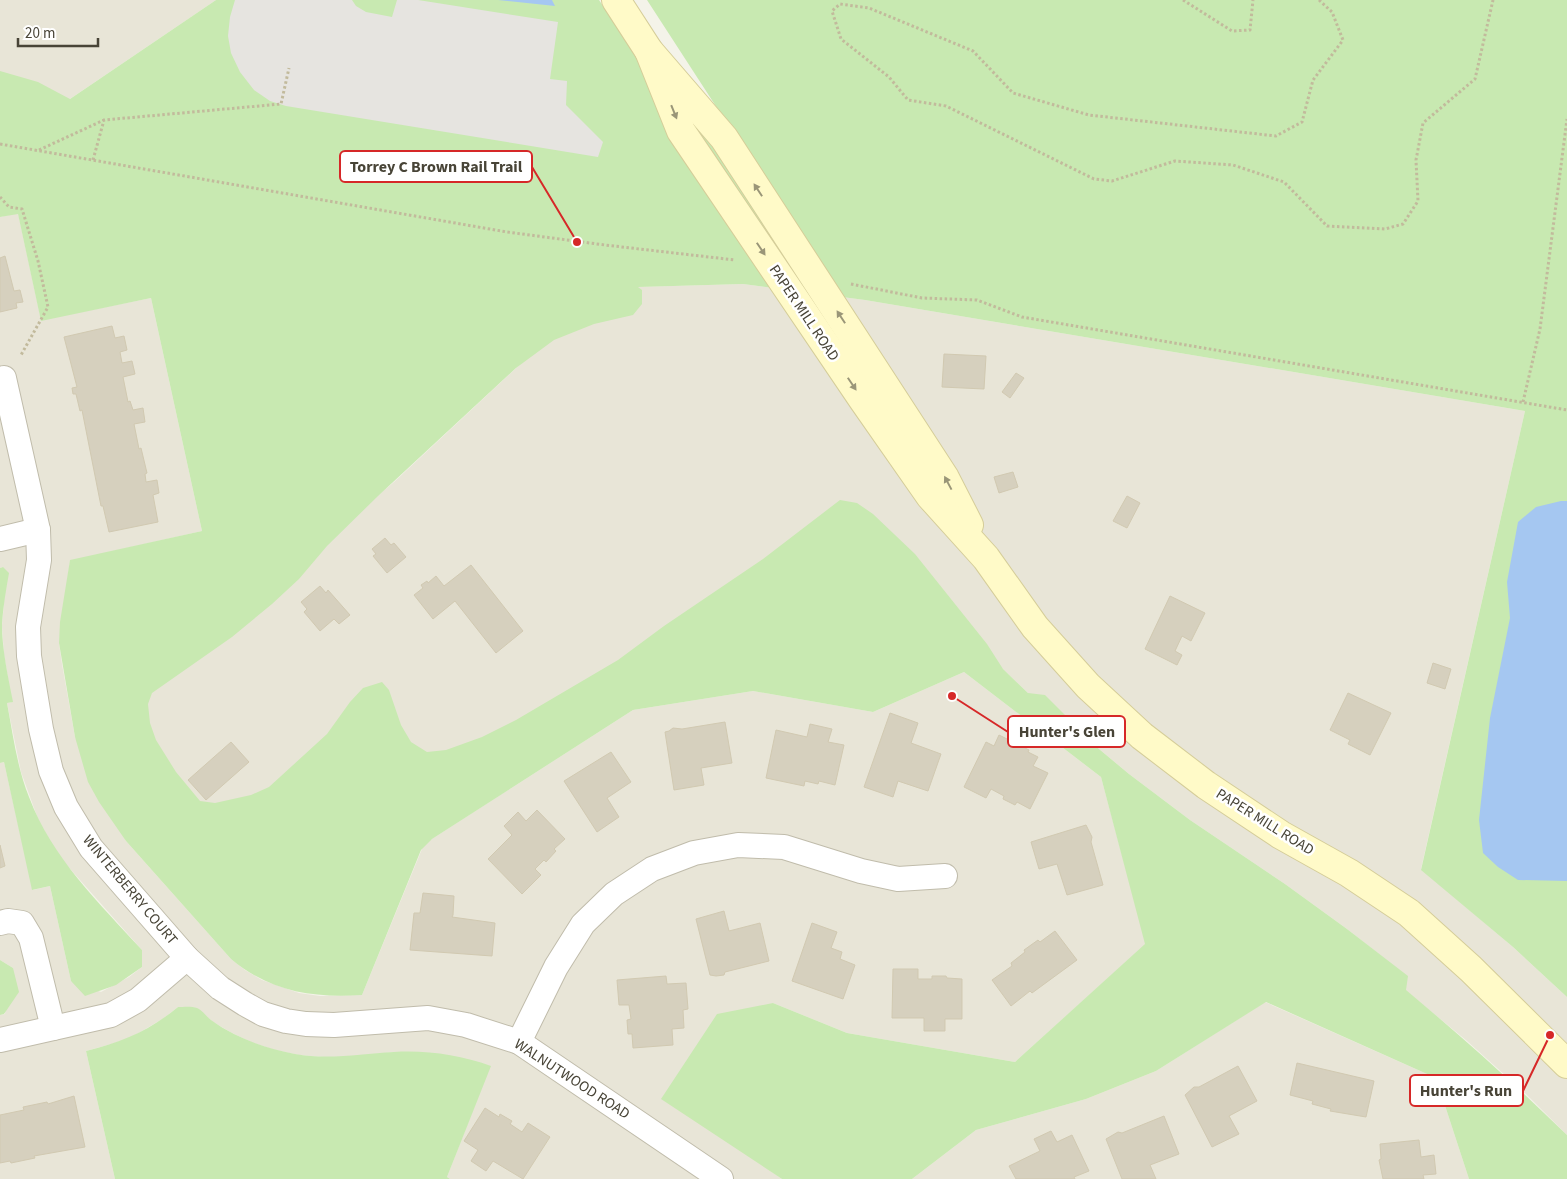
<svg xmlns="http://www.w3.org/2000/svg" width="1567" height="1179" font-family="'Source Sans 3',sans-serif">
  <style>
    .residential { fill: #e8e5d7 }
    .green { fill: #c8e9b1 }
    .parking { fill: #e6e4e0 }
    .water { fill: #a5c7f1 }
    .building { fill: #d6d0be; stroke: #d1c9b1 }
    .lines { fill: none; stroke-linecap: round; stroke-linejoin: round }
    .street-casing { stroke: #c0bcab; stroke-width: 26 }
    .secondary-casing { stroke: #d5cd99; stroke-width: 30 }
    .path { stroke: #c2ba9c; stroke-width: 3; stroke-dasharray: 2.5 2.5; stroke-linecap: butt }
    .street { stroke: #fff; stroke-width: 24 }
    .secondary { stroke: #fffac8; stroke-width: 28 }
    .oneway { fill: #9a9678 }
    .labels { text-anchor: middle; dominant-baseline: central; stroke-width: 5; stroke-linejoin: round; paint-order: stroke }
    .street-label { font-size: 15px; fill: #484437; stroke: #fff }
    .leader { fill: none; stroke: #d62828; stroke-width: 2 }
    .callout-dot { fill: #d62828; stroke: #fff; stroke-width: 2 }
    .callout { fill: #fff; stroke: #d62828; stroke-width: 2 }
    .callout-label { font-size: 16px; text-anchor: middle; font-weight: bold; fill: #484437 }
  </style>
  <rect width="100%" height="100%" fill="#f4f3e9"/>
  <!-- residential -->
  <g class="residential">
    <polygon points="0,0 216,0 30,126 0,121"/>
    <polygon points="18,213 41,320 151,298 202,531 70,561 59,643 62,664 75,737 126,841 231,959 245,970 262,980 299,993 320,996 362,995 424,844 633,710 753,691 873,712 964,672 1101,777 1146,944 1015,1062 847,1033 773,1003 772,1172 782,1179 450,1179 447,1177 490,1066 394,1052 348,1057 323,1057 299,1055 275,1050 253,1043 232,1033 213,1022 196,1008 178,1007 164,1018 132,1037 115,1043 86,1051 115,1179 0,1179 0,1015 5,1014 13,968 0,960 0,763 4,762 33,890 50,886 71,981 101,992 129,977 142,967 142,950 64,862 50,841 38,819 21,772 7,703 12,702 4,655 2,625 4,603 3,567 0,568 0,217"/>
    <polygon points="743,284 865,300 1525,411 1421,869 1513,947 1567,997 1567,1135 1526,1094 1467,1041 1405,990 1407,976 1347,929 1285,884 1190,820 1129,774 1099,749 1028,693 835,509 524,750 221,827 120,712 394,482 602,288"/>
    <polygon points="1265,1002 1436,1078 1469,1179 912,1179 976,1130 1086,1099 1156,1071"/>
  </g>
  <!-- green -->
  <g class="green">
    <path d="M216,0h383l93,140 27,-29 -72,-111h920v997l-54,-50 -92,-77 104,-459 -660,-111 -122,-16 -105,3 4,3v14l-9,11 -39,9 -40,16 -38,28 -138,128 -51,50 -28,33 -27,25 -40,33 -80,56 -4,11 2,19 6,17 20,32 24,29 15,2 36,-8 18,-8 58,-53 23,-32 13,-14 19,-6 7,8 12,35 10,17 16,10 19,-2 36,-13 34,-17 102,-60 46,-34 99,-67 77,-59 17,3 16,11 42,40 72,90 16,25 25,24 17,2 54,54 30,25 61,46 95,64 62,45 61,47 -2,14c55,46 109,94 161,145v44h-98l-33,-101 -170,-76 -110,69 -70,28 -110,31 -64,49h-130l-121,-80 56,-85 56,-11 74,30 168,29 130,-118 -44,-167 -137,-105 -91,40 -120,-21 -120,19 -201,129 -11,11 -59,145c-50,3 -91,-3 -131,-36l-105,-118 -27,-39 -11,-20 -13,-45 -16,-94 1,-21 10,-62 132,-29 -51,-233 -110,23 -23,-107 -18,3v-146l38,11 32,17z"/>
    <path d="M3,567l6,6c-3,17 -6,34 -7,51 0,26 6,52 11,78l-6,1c6,32 10,64 22,94 23,61 70,106 113,153v17l-26,18 -31,11 -14,-15 -21,-95 -18,4 -28,-128 -4,1v-195z"/>
    <polygon points="0,960 13,968 19,992 4,1014 0,1015"/>
    <path d="M178,1007c5,0 14,-1 19,1 5,2 10,9 14,12 7,5 15,10 23,14 20,10 40,16 61,20 34,6 65,0 99,-2 33,-2 66,3 97,14l-44,111 3,2h-335l-29,-128c36,-9 63,-20 92,-44z"/>
  </g>
  <!-- parking -->
  <polygon class="parking" points="235,0 352,0 356,6 366,12 392,17 397,0 418,0 558,22 550,79 567,81 566,105 603,142 598,157 286,106 270,101 254,90 240,72 231,53 228,36 230,17"/>
  <!-- water -->
  <g class="water">
    <polygon points="498,0 552,0 555,6"/>
    <polygon points="1561,501 1567,501 1567,881 1518,880 1498,867 1483,853 1479,820 1490,718 1510,618 1507,582 1518,522 1536,507"/>
  </g>
  <!-- building -->
  <g class="building">
    <polygon points="5,256 14,291 20,290 23,302 16,303 17,308 0,312 0,258"/>
    <polygon points="112,326 115,338 124,336 127,350 120,352 122,363 132,361 135,374 123,377 128,402 130,401 133,410 143,408 145,422 134,424 139,449 141,448 147,473 145,474 146,482 157,480 159,493 153,495 158,522 109,532 103,506 101,506 82,410 80,411 76,394 73,394 72,388 77,387 64,337"/>
    <polygon points="944,354 986,356 984,389 942,387"/>
    <polygon points="1016,373 1024,378 1010,398 1002,392"/>
    <polygon points="1013,472 1018,487 999,493 994,477"/>
    <polygon points="1127,496 1140,503 1127,528 1113,521"/>
    <polygon points="385,538 391,545 394,543 406,557 387,573 373,556 376,554 372,549"/>
    <polygon points="471,565 523,631 496,653 455,601 433,619 414,595 423,588 421,585 427,581 428,583 436,576 444,586"/>
    <polygon points="320,586 326,593 328,590 350,615 339,624 334,619 320,631 304,612 307,609 301,602"/>
    <polygon points="1170,596 1205,613 1191,641 1182,636 1175,651 1182,655 1177,665 1145,649"/>
    <polygon points="1433,663 1451,669 1445,689 1427,683"/>
    <polygon points="1348,693 1391,713 1370,755 1348,744 1350,740 1330,730"/>
    <polygon points="890,713 918,723 911,743 941,754 928,791 898,781 893,797 864,787"/>
    <polygon points="725,722 732,763 701,768 704,785 674,790 665,732 669,731 673,728 682,729"/>
    <polygon points="810,724 832,729 828,742 844,745 835,785 819,781 818,784 805,781 804,786 766,778 776,730 807,737"/>
    <polygon points="999,735 1029,750 1028,752 1038,757 1033,766 1048,773 1030,809 1017,802 1015,805 1003,799 1004,796 991,789 986,798 964,787 986,742 994,746"/>
    <polygon points="231,742 249,762 206,800 188,780"/>
    <polygon points="611,752 631,782 607,798 619,817 597,832 564,781"/>
    <polygon points="537,810 565,839 554,849 556,851 546,862 544,860 535,869 541,875 522,894 488,859 512,835 504,826 518,812 526,821"/>
    <polygon points="1086,825 1092,837 1091,842 1103,885 1067,895 1057,864 1039,869 1031,842"/>
    <polygon points="0,845 5,866 0,868"/>
    <polygon points="423,893 454,896 453,915 452,917 495,923 492,956 410,950 414,913 420,913"/>
    <polygon points="724,911 729,931 760,923 769,961 725,972 724,975 716,976 710,975 696,919"/>
    <polygon points="812,923 837,932 831,948 842,952 840,959 855,965 843,999 792,981"/>
    <polygon points="1055,931 1077,960 1032,993 1030,991 1011,1006 992,980 1012,966 1011,963 1025,952 1024,950 1038,940 1040,942"/>
    <polygon points="893,969 918,969 918,979 932,979 932,976 946,976 947,978 962,979 962,1019 945,1019 945,1031 924,1031 924,1018 892,1018"/>
    <polygon points="666,976 667,984 686,983 688,1009 683,1010 684,1028 672,1029 673,1045 633,1048 632,1034 628,1034 627,1020 631,1019 629,1005 619,1005 617,980"/>
    <polygon points="1297,1063 1374,1081 1366,1117 1330,1111 1331,1109 1312,1104 1313,1101 1290,1095"/>
    <polygon points="1238,1066 1257,1101 1229,1116 1239,1134 1212,1147 1185,1095 1194,1087 1199,1087"/>
    <polygon points="74,1096 85,1147 34,1156 35,1158 11,1163 10,1161 0,1163 0,1115 24,1110 23,1107 47,1102 48,1104"/>
    <polygon points="485,1108 499,1117 500,1114 512,1121 510,1124 522,1132 528,1123 550,1137 523,1179 493,1161 486,1171 471,1161 478,1150 464,1141"/>
    <polygon points="1164,1116 1179,1154 1150,1165 1156,1179 1122,1179 1106,1139 1118,1132 1122,1133"/>
    <polygon points="1051,1131 1057,1142 1072,1135 1089,1171 1074,1177 1075,1179 1016,1179 1009,1166 1040,1151 1034,1139"/>
    <polygon points="1419,1140 1421,1157 1434,1155 1436,1174 1423,1175 1424,1179 1383,1179 1379,1160 1381,1159 1380,1144"/>
  </g>
  <g class="lines">
    <!-- street casing -->
    <g class="street-casing">
      <g id="street">
        <polyline points="0,379 4,378 38,530 39,560 28,627 29,656 41,729 51,771 66,807 91,848 187,958 220,988 245,1004 263,1014 286,1021 306,1024 334,1025 428,1018 466,1025 519,1042 721,1179"/>
        <polyline points="0,539 38,530"/>
        <polyline points="0,923 8,921 22,923 31,938 53,1028"/>
        <polyline points="0,1040 111,1015 138,1000 187,958"/>
        <polyline points="519,1042 556,967 583,924 614,894 652,869 694,853 738,845 784,847 861,871 898,879 945,876"/>
      </g>
    </g>
    <!-- secondary casing -->
    <g class="secondary-casing">
      <g id="secondary">
        <polyline points="616,0 649,51 724,138 945,478 969,525"/>
        <polyline points="649,51 681,131 863,400 930,496 986,558 1035,627 1088,686 1142,736 1206,785 1281,835 1349,873 1409,913 1471,969 1567,1064"/>
      </g>
    </g>
    <!-- path -->
    <g class="path">
      <polyline points="1183,0 1232,31 1250,30 1253,0"/>
      <polyline points="1319,0 1332,12 1343,40 1313,80 1302,122 1276,136 1089,115 1013,93 973,51 869,8 840,4 832,11 841,39 889,77 908,100 946,106 1094,179 1112,181 1175,161 1233,165 1284,182 1327,226 1385,229 1403,224 1418,201 1416,160 1423,123 1475,79 1493,0"/>
      <polyline points="0,144 507,232 605,245 735,260"/>
      <polyline points="39,150 104,120"/>
      <polyline points="93,160 104,120 281,104 289,68"/>
      <polyline points="0,197 9,207 22,209 38,261 48,307 21,355"/>
      <polyline points="851,284 922,298 977,300 1022,317 1567,410"/>
      <polyline points="1523,402 1540,329 1567,119"/>
    </g>
    <!-- street -->
    <use href="#street" class="street"/>
    <!-- secondary -->
    <use href="#secondary" class="secondary"/>
  </g>
  <!-- one-way arrows -->
  <defs><path id="oneway-solid" d="M-6-.8H1V-3.2L6.5 0L1 3.2V.8H-6Z" transform="scale(1.25)"/></defs>
  <g class="oneway">
    <use href="#oneway-solid" transform="translate(674 112) rotate(68)"/>
    <use href="#oneway-solid" transform="translate(758 190) rotate(-123)"/>
    <use href="#oneway-solid" transform="translate(761 249) rotate(56)"/>
    <use href="#oneway-solid" transform="translate(841 317) rotate(-123)"/>
    <use href="#oneway-solid" transform="translate(852 384) rotate(56)"/>
    <use href="#oneway-solid" transform="translate(948 483) rotate(-118)"/>
  </g>
  <g class="labels">
    <!-- street labels -->
    <g class="street-label">
      <text transform="translate(804 313) rotate(56)">PAPER MILL ROAD</text>
      <text transform="translate(1265 822) rotate(32)">PAPER MILL ROAD</text>
      <text transform="translate(130 890) rotate(50)">WINTERBERRY COURT</text>
      <text transform="translate(572 1079) rotate(33)">WALNUTWOOD ROAD</text>
    </g>
  </g>
  <!-- callouts -->
  <path class="leader" d="M577 242L532 167M952 696L1008 732M1550 1035L1523 1091"/>
  <g class="callout-dot">
    <circle cx="577" cy="242" r="5"/>
    <circle cx="952" cy="696" r="5"/>
    <circle cx="1550" cy="1035" r="5"/>
  </g>
  <g class="callout">
    <rect x="340" y="151" width="192" height="31" rx="5"/>
    <rect x="1008" y="716" width="117" height="31" rx="5"/>
    <rect x="1410" y="1075" width="113" height="31" rx="5"/>
  </g>
  <g class="callout-label">
    <text x="436" y="172">Torrey C Brown Rail Trail</text>
    <text x="1067" y="737">Hunter's Glen</text>
    <text x="1466" y="1096">Hunter's Run</text>
  </g>
  <!-- scale -->
  <path d="M18 38v8h80v-8" fill="none" stroke="#484437" stroke-width="2.5"/>
  <text x="25" y="38" font-size="15" fill="#484437" stroke="#ffffff" stroke-width="4" paint-order="stroke">20 m</text>
</svg>
